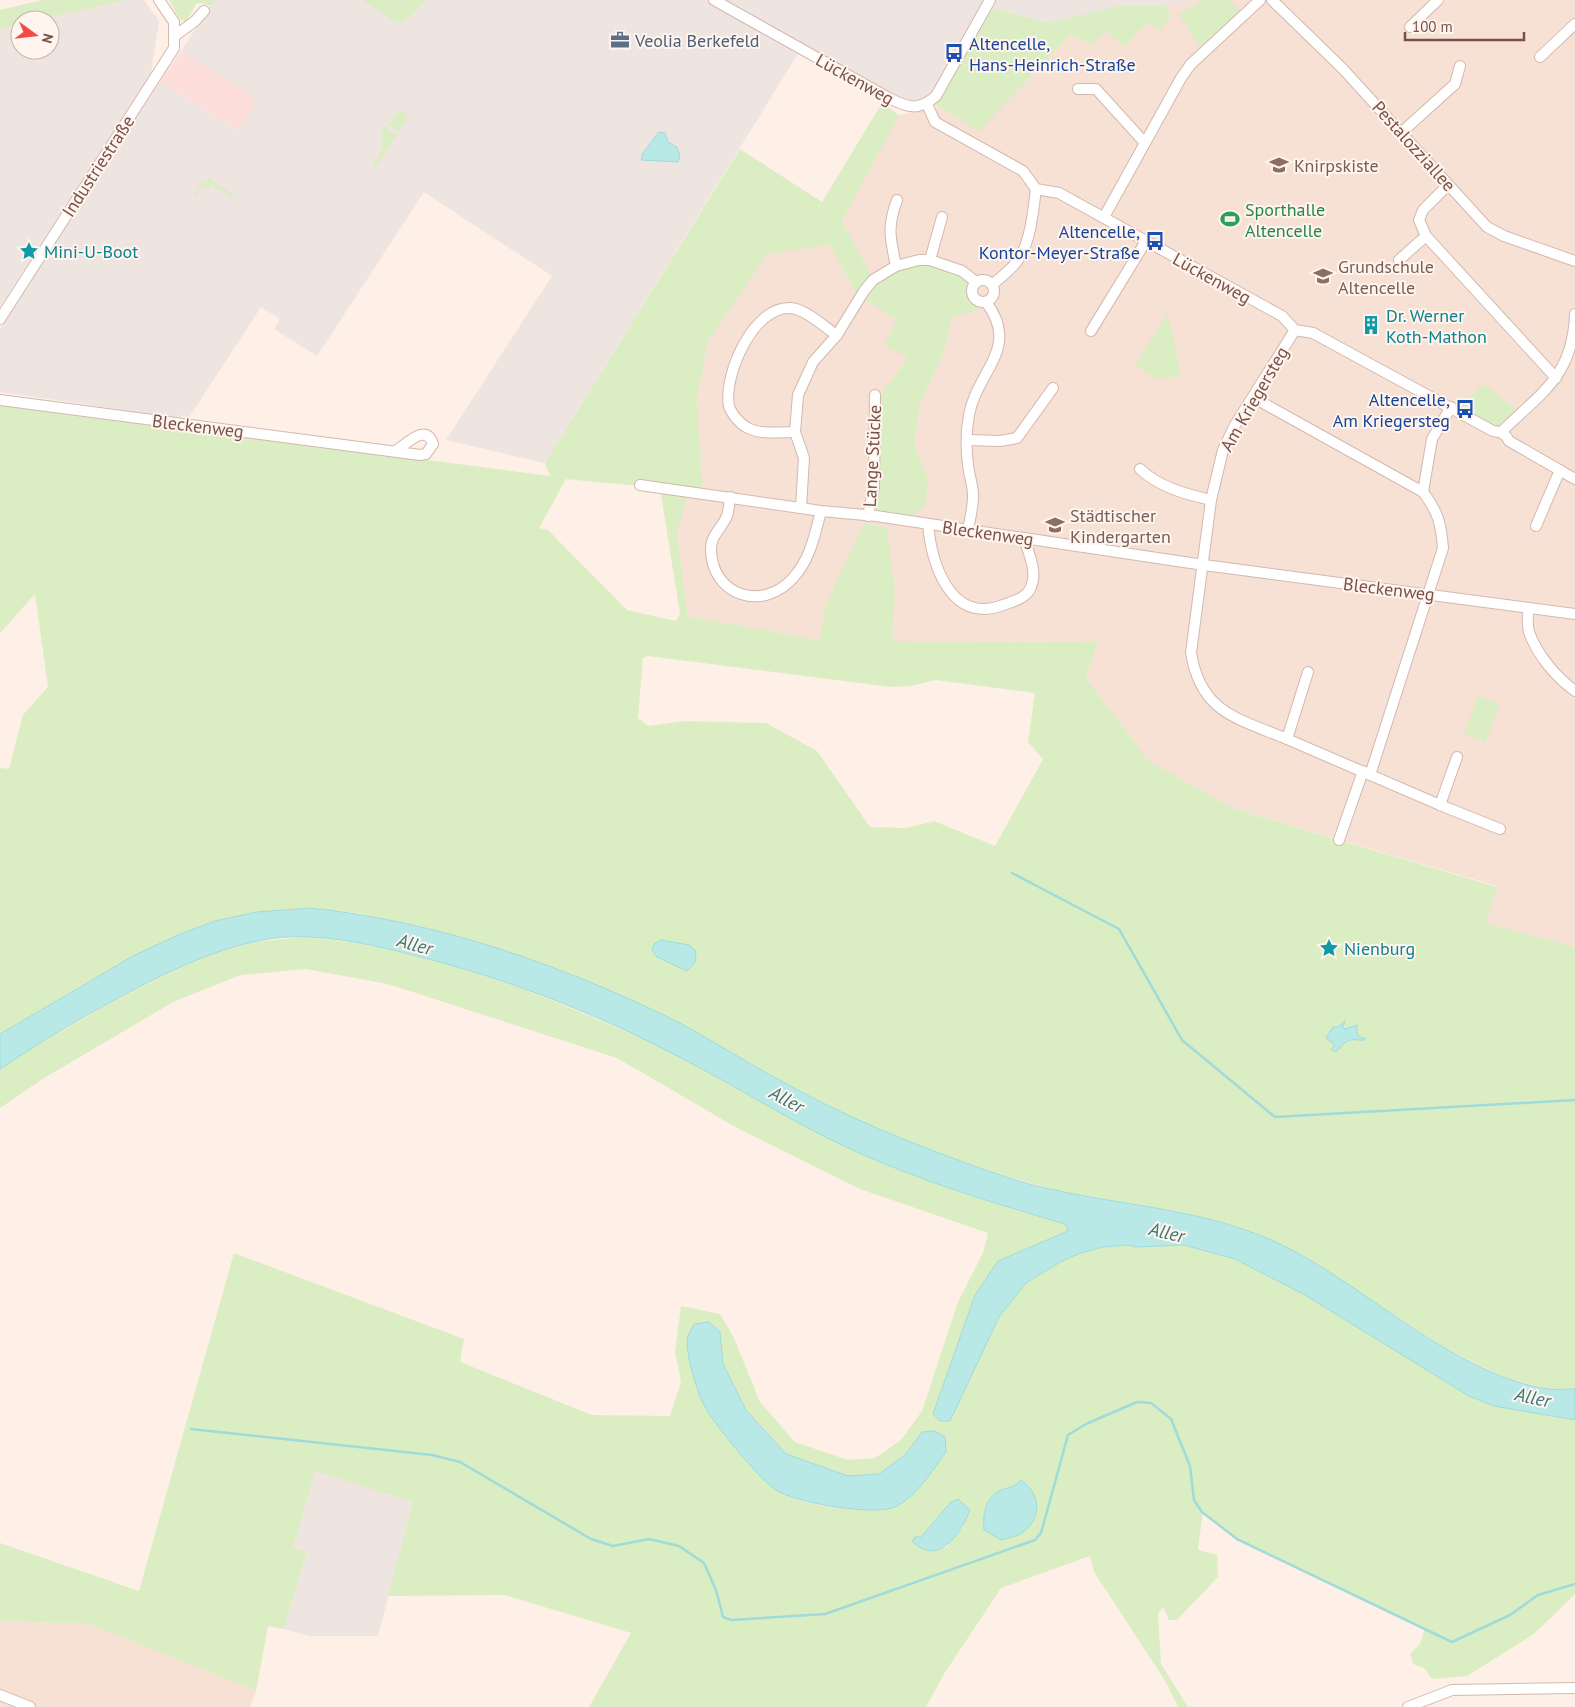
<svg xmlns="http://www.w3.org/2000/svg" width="1575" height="1707" font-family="'PT Sans',sans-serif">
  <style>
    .residential { fill: #f6e1d4 }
    .commercial { fill: #fededa }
    .industrial { fill: #eee4e0 }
    .green { fill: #dbedc3; fill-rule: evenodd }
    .water { fill: #b9e9e7; stroke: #9fdbda }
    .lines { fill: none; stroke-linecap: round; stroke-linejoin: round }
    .stream { stroke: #9fdbda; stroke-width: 2.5 }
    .minor-casing { stroke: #d3b8ae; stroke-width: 12 }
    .minor { stroke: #fff; stroke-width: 10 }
    .labels { text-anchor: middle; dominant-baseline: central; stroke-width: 4; stroke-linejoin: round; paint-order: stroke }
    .service-label { font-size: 18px; fill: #4e5e75; stroke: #fff5ee; text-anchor: start }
    .transit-label { font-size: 18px; fill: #164399; stroke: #fff5ee; text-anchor: end }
    .street-label { font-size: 18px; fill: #795149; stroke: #fff5ee }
    .education-label { font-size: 18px; fill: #785e54; stroke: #fff5ee; text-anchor: start }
    .leisure-label { font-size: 18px; fill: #27864d; stroke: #fff5ee; text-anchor: start }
    .culture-label { font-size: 18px; fill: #0d838f; stroke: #fff5ee; text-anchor: start }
    .water-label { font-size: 19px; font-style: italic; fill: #387877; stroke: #fff5ee }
  </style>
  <rect width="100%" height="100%" fill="#fef0e6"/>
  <!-- residential -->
  <g class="residential">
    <polygon points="1196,0 1575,0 1575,947 1485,923 1497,886 1235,809 1149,761 1086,678 1098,642 891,641 895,590 886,528 865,523 825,606 819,640 688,616 677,534 689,491 703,493 697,400 708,342 766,254 830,245 856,294 897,320 908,358 880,395 928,479 914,445 920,404 944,352 952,317 976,311 969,288 874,280 842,221 884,139 899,115 938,107 979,130 1071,34 1107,31 1147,23 1160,30 1172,15 1165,6 1192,3"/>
    <polygon points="0,1621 89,1624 256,1691 250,1707 0,1707"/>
  </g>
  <!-- commercial -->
  <polygon class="commercial" points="181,51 258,100 238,131 160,81"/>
  <!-- industrial -->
  <g class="industrial">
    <polygon points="125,0 144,0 159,21 151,73 0,307 0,29 20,24 20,50 50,50 50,20 39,20"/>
    <polygon points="214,0 1196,0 1192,3 1165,6 1118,6 1050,23 988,7 933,104 905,100 804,44 545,463 446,440 552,276 424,192 317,356 274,329 280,319 261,307 188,419 183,415 179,418 0,392 0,329 160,81 238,131 257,100 181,51"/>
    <polygon points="315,1470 413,1502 378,1636 309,1636 284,1629 307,1552 293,1548"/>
  </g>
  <!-- green -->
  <g class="green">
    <polygon points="42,0 125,0 39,20 20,20 20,24 0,29 0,10"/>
    <polygon points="169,0 214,0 211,6 200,3 196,4 186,22 180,19"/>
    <polygon points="363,0 426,0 405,21 397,23"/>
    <polygon points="1203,0 1229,0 1241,11 1200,46 1179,15"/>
    <polygon points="1118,6 1165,6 1172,15 1160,30 1147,23 1124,47 1107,31 1092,45 1071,34 979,131 933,104 988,7 1050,23"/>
    <path d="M882,103l17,12 -57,106 32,59 22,-14 46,-3 28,19c-2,11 0,18 10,23l-4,6 -24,6 -8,35 -24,52 -6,41 14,34 -3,26 -13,11 -39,-7 1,-88 6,-26 28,-37 -24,-13 13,-25 -41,-26 -26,-49 -63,9 -59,88 -11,58 6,93 -14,-2 -12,43 11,82 131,24 6,-34 39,-83 23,5 8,62 -3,51 206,1 -12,36 63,83 86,48 262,78 -11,36 89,24v442h-26l-39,-10 -32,-14 -34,-18 -136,-87 -70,-33 -63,-16 -116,-20 -60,-17 -63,-22 -84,-34 -69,-36 -104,-59 -58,-28 -62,-25 -139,-44 -63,-13 -47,-5 -53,4 -42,9 -37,14 -91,47 -87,52v-266l9,1 14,-54 25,-28 -13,-93 -35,39v-229l550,72 -5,-13 195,-314 82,53zM566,479l94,9 20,126 -4,7 -49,-11 -79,-80 -9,-2zM648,656l243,31 20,-1 25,-6 99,13 -7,49 15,17 -48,87 -61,-25 -27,7 -37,-1 -53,-76 -51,-28 -81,-2 -37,5 -10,-8 5,-60z"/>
    <polygon points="400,110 409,116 399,131 382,120 390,123"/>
    <polygon points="381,125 397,135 376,167 373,166 382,149"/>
    <polygon points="209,178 233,194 231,197 212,184 209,189 203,185 196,196 194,195 203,181 206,182"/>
    <polygon points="1168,313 1181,376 1156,379 1135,365"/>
    <polygon points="1484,384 1517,410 1496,428 1461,405"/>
    <polygon points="1478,696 1500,704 1485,743 1464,733"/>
    <path d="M305,937c97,8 190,39 280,77 32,14 66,28 97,44 54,29 107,62 162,88 71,33 146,57 221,78l3,7 -70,30 -23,34 -42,119 17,7 49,-104 27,-34 36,-22 16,-7 24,-7 26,-2 8,2 48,-2 51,14 70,36 164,101 25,10 81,14v174l-41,40 -67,42 -35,3 -8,-11 -11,-4 -3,-10 10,-10 5,-16 -188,-90 -34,-27 -5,39 19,5 1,22 -41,43h-8l-6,-13 -5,7 3,50 27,43h-10l-14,-28 -70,-107 -4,-16 -89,32 -57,86 -18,33h-337l42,-74 -126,-38 -117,1 25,-94 -98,-31 -22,77 14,3 -23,78 -16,-3 -12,65 -167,-67 -89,-3v-78l139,48 95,-338 230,86 -4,23 132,53 78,1 11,-34 -6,-30 6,-46 39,8 13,22 27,66 35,40 53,18 27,-2 26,-18 21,-29 36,-109 25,-49 5,-20 -128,-44 -121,-60 -122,-71 -229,-74 -82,-15 -65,6 -66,26 -131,77 -44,30v-39l29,-19 79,-46 98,-49 46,-13zM694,1324l25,8 4,32 23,46 40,44 62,22 32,-2 25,-19 17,-23 -28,75c-39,3 -81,3 -116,-16 -19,-10 -60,-64 -72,-84 -9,-13 -19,-50 -19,-66 0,-5 5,-12 7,-17zM950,1503l14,23 -18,22 -13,3 -18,-14h6z"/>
  </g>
  <!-- water -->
  <g class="water">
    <polygon points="659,132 665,133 668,142 677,147 680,157 678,162 641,160 643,153"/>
    <path d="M310,908c127,13 252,57 366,113 36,19 71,42 107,61 50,28 103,51 156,71 41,15 82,31 125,39 69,14 141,19 207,48 89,39 179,134 277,149 8,1 18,0 27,0v31l-81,-14 -25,-10 -164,-101 -70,-36 -51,-14 -48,2 -8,-2 -26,2 -24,7 -16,7 -36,22 -27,34 -49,104h-10l-7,-7 42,-119 23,-34 70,-30 -3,-7c-75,-22 -148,-44 -219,-77 -56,-26 -108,-60 -163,-88 -85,-45 -177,-81 -270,-104 -44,-11 -92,-22 -138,-17 -54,7 -103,32 -151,57 -42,22 -84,47 -124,74v-35l133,-78 45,-21 37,-14 42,-9z"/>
    <polygon points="661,940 689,945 696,951 695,962 687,971 657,957 652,950 654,944"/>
    <path d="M1345,1021l-2,6 2,2 12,-4v9l4,4h4v2c-7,1 -11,-2 -17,1 -6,2 -7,8 -13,11l-4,-3 4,-4 -9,-7 7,-11h5z"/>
    <path d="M709,1322l11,10 3,32 23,46 40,44 62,22 31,-2 26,-19 17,-23 13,-1 10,6 1,15c-14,19 -29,44 -51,55 -21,9 -100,-4 -119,-17 -17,-11 -60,-64 -71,-83 -8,-14 -18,-50 -18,-66 0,-5 5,-12 7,-17z"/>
    <path d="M1021,1480c21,14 21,41 -1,54 -5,3 -13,4 -19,6l-17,-10c-1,-13 0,-28 12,-37 9,-6 17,-4 25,-13z"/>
    <path d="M958,1499l12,11c-9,23 -31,58 -58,31l3,-4h6l29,-34z"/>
  </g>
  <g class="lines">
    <!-- stream -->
    <g class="stream">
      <polyline points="1012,873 1119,929 1182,1040 1275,1117 1575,1100"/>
      <polyline points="191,1429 432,1455 460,1462 591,1539 613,1546 649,1539 679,1546 704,1563 716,1590 723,1617 731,1620 825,1614 1035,1540 1041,1533 1068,1435 1086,1424 1137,1402 1151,1403 1171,1419 1190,1466 1194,1500 1202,1512 1237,1539 1452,1642 1510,1615 1538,1595 1575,1584"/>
    </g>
    <!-- minor casing -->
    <g class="minor-casing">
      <g id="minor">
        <path d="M714,0l175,98c19,10 30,13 47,-2l54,-96"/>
        <polyline points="1272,0 1343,69 1487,227 1504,236 1575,261"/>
        <polyline points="1410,27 1438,0"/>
        <polyline points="176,35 195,21 204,11"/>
        <polyline points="1540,57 1575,24"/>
        <polyline points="1078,89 1096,89 1144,142"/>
        <path d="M927,104l8,18 88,49 13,18 23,4 223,123 13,14 18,3 180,98c8,1 12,2 16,10l66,38"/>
        <polyline points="1402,132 1455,84 1460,66"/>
        <polyline points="1448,185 1423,210 1419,220 1426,236 1556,378"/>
        <polyline points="942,217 930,260 962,271 976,282"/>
        <polyline points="1104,217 1181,78 1191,64 1260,0"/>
        <polyline points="1399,260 1426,236"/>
        <polyline points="896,266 919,260 930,260"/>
        <circle cx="983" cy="291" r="11"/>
        <path d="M992,285c10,-9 21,-16 28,-28 11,-19 13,-46 16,-68"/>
        <polyline points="0,319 174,48 174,22 159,0"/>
        <polyline points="1091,331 1146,241"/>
        <path d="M1254,398l169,94c15,20 18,31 20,56l-73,227"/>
        <path d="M0,400l420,55 6,-1 7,-10c-8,-22 -26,1 -38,7"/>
        <path d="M795,432c-15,0 -36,3 -49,-5 -7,-4 -15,-14 -17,-21 -6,-31 25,-101 62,-98 16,2 33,19 46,27"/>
        <path d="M1501,432c41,-40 72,-56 74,-118"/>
        <polyline points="967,440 1000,441 1017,438 1053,388"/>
        <path d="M1140,469c19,18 45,25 71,31"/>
        <polyline points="640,485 821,511 876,516 1204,565 1575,614"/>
        <polyline points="1423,492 1432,439 1451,407"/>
        <path d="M730,497c-1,6 -1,14 -3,19 -5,12 -17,20 -16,34 1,46 52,62 82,28 17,-18 22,-44 28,-67"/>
        <path d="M801,507l3,-49 -9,-26 3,-37 15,-33 24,-27 27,-44 9,-11 23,-14c-6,-28 -9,-39 1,-66"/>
        <polyline points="868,516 874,487 875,395"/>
        <path d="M928,525c4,40 23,100 75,80 11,-4 24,-7 28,-18 7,-15 -3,-35 -7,-49"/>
        <polyline points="1536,526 1560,470"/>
        <path d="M968,530c2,-11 5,-23 5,-34 0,-11 -4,-21 -5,-31 -2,-16 -2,-34 1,-50 8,-44 52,-67 17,-113"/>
        <path d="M1528,608c0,7 -1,17 1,24 8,23 27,45 46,59"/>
        <polyline points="1308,672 1287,739 1440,805 1457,757"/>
        <path d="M1287,739c-50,-21 -86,-26 -96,-86l20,-153 12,-50 12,-25 60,-95"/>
        <polyline points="1440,805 1500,829"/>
        <polyline points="1339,840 1363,771"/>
        <polyline points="0,1695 30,1707"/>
        <polyline points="1408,1707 1452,1690 1575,1688"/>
      </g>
    </g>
    <!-- minor -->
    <use href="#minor" class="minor"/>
  </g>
  <!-- icons -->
  <defs>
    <g id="office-bare" transform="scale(1.5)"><path d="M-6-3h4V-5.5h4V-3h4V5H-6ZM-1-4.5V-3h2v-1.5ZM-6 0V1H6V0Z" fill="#5c6f8a" stroke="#fff5ee" stroke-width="2.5" paint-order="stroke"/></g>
    <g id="bus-bare" transform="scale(1.5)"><path d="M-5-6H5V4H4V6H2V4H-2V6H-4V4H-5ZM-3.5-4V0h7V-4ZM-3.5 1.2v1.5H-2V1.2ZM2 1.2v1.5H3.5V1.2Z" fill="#1a4fb4" stroke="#fff5ee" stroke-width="2.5" paint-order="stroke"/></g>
    <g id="school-bare" transform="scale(1.5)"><path d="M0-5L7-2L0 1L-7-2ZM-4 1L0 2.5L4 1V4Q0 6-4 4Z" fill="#8d6e63" stroke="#fff5ee" stroke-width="2.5" paint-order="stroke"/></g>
    <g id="stadium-bare" transform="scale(1.5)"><path d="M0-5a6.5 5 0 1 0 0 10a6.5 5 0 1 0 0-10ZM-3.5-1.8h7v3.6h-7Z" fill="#2e9e5b" stroke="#fff5ee" stroke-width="2.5" paint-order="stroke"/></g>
    <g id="sight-bare" transform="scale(1.5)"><path d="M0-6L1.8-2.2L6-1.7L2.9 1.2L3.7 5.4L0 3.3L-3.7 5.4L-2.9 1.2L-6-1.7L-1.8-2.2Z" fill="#0f9aa8" stroke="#fff5ee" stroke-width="2.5" paint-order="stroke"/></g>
    <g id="building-bare" transform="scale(1.5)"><path d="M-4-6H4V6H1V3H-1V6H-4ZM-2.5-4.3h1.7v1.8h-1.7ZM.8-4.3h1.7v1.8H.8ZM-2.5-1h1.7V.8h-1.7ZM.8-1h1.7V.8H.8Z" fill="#0f9aa8" stroke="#fff5ee" stroke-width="2.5" paint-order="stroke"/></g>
  </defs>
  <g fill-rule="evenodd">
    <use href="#office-bare" x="620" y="40"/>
    <use href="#bus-bare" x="954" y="53"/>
    <use href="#school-bare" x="1279" y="165"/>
    <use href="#stadium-bare" x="1230" y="219"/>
    <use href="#bus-bare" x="1155" y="241"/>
    <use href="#sight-bare" x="29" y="251"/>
    <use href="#school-bare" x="1323" y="276"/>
    <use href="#building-bare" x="1371" y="325"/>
    <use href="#bus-bare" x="1465" y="409"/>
    <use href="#school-bare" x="1055" y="525"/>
    <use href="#sight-bare" x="1329" y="948"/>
  </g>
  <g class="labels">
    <!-- service labels -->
    <g class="service-label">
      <text x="635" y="40">Veolia Berkefeld</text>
    </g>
    <!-- transit labels -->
    <g class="transit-label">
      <text x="969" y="43" text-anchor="start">Altencelle,<tspan x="969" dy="21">Hans-Heinrich-Straße</tspan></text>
      <text x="1140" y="231">Altencelle,<tspan x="1140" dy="21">Kontor-Meyer-Straße</tspan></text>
      <text x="1450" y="399">Altencelle,<tspan x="1450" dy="21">Am Kriegersteg</tspan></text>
    </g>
    <!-- street labels -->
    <g class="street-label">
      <text transform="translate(855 79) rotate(29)">Lückenweg</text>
      <text transform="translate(1414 146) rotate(48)">Pestalozziallee</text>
      <text transform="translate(98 166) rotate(-57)">Industriestraße</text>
      <text transform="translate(1212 278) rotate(29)">Lückenweg</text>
      <text transform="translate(1254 399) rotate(-60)">Am Kriegersteg</text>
      <text transform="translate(198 426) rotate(7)">Bleckenweg</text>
      <text transform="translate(872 456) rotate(-87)">Lange Stücke</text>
      <text transform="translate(988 533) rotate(8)">Bleckenweg</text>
      <text transform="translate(1389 589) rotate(7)">Bleckenweg</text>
    </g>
    <!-- education labels -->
    <g class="education-label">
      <text x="1294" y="165">Knirpskiste</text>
      <text x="1338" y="266">Grundschule<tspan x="1338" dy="21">Altencelle</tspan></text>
      <text x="1070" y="515">Städtischer<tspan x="1070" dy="21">Kindergarten</tspan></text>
    </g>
    <!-- leisure labels -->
    <g class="leisure-label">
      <text x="1245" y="209">Sporthalle<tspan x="1245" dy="21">Altencelle</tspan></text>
    </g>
    <!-- culture labels -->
    <g class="culture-label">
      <text x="44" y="251">Mini-U-Boot</text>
      <text x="1386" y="315">Dr. Werner<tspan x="1386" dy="21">Koth-Mathon</tspan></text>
      <text x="1344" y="948">Nienburg</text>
    </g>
    <!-- water labels -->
    <g class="water-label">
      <text transform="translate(415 944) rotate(15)">Aller</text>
      <text transform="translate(787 1099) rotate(28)">Aller</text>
      <text transform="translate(1167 1232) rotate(13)">Aller</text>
      <text transform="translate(1533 1397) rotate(12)">Aller</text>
    </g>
  </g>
  <!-- north arrow -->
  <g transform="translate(35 35) rotate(105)"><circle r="24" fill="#fff5ee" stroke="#c9b3ac"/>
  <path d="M0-4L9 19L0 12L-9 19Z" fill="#ee4c45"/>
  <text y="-8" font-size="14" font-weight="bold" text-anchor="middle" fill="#795149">N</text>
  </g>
  <!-- scale -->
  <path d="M1405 32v8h119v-8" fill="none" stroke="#795149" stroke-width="2.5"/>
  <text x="1412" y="32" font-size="15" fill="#795149" stroke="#fff5ee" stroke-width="4" paint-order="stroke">100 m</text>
</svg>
